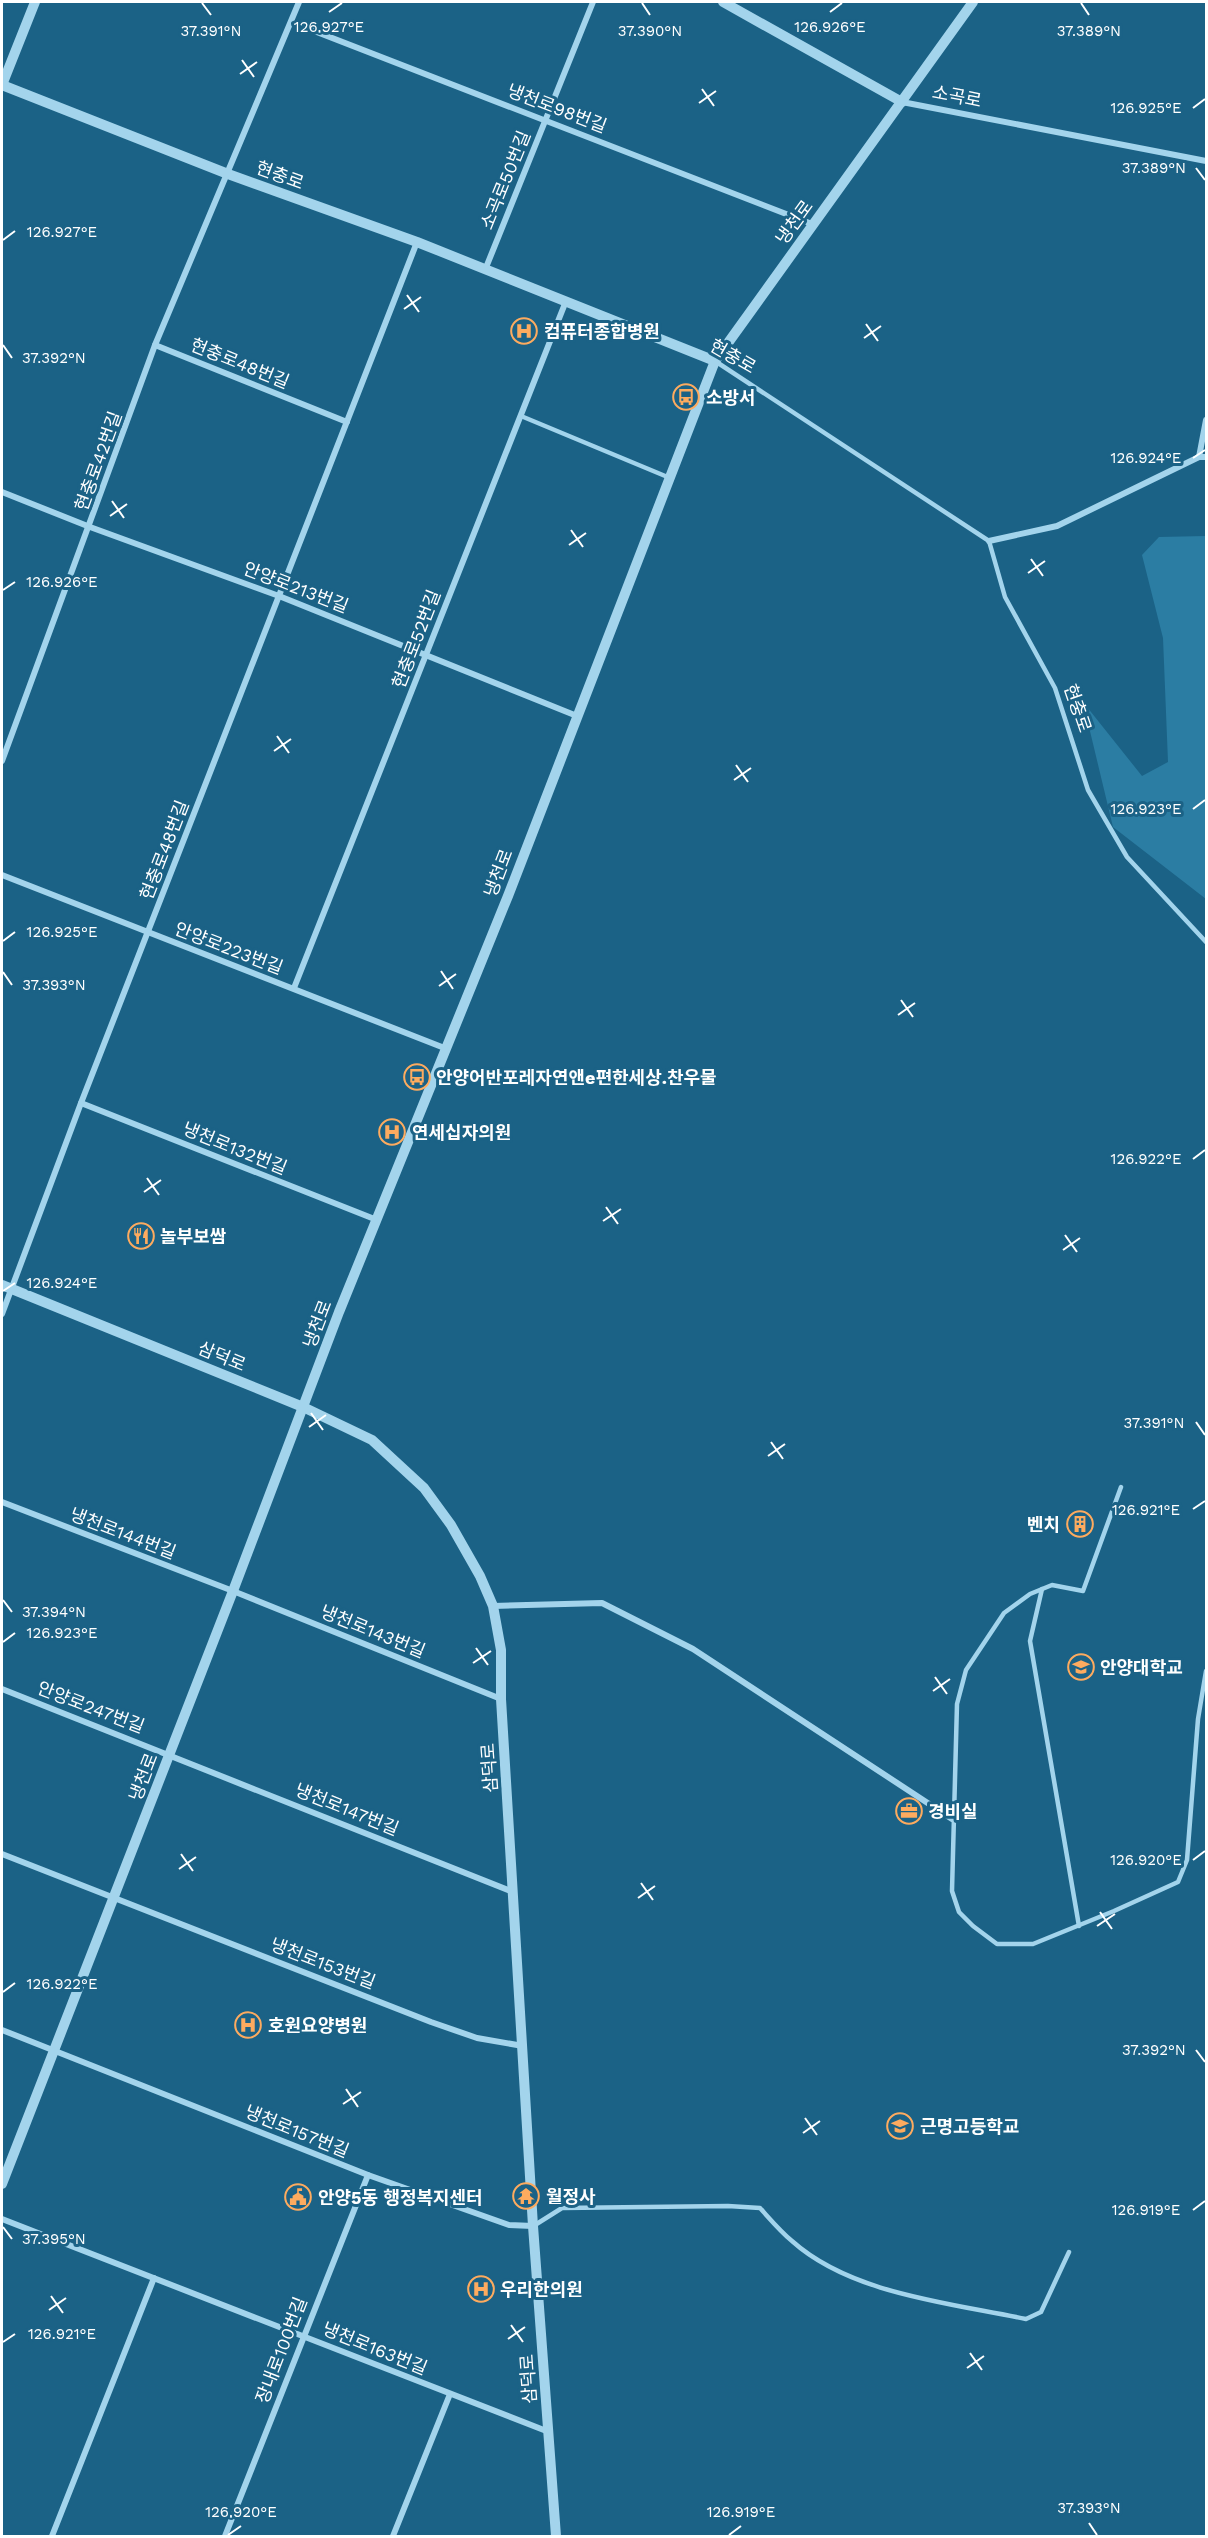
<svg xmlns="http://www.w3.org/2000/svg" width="1208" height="2538" font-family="'Work Sans','Noto Sans KR',sans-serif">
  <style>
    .green { fill: #2b7da3 }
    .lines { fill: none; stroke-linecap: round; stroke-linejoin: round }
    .service { stroke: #a3d4ec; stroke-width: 4.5 }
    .minor { stroke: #a3d4ec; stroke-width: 6 }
    .tertiary { stroke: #a3d4ec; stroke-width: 10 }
    .ticks { fill: none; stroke: #fff; stroke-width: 2 }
    .labels { text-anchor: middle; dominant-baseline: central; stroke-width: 6; stroke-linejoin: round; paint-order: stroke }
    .street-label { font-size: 18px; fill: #fff; stroke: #1b6286 }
    .poi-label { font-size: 18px; font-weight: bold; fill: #fff; stroke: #1b6286; text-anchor: start }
    .ticks-label { font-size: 15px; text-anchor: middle; fill: #fff; stroke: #1b6286; stroke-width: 6; stroke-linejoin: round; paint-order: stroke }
  </style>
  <rect width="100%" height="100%" fill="#1b6286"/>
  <!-- green -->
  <polygon class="green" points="1206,536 1206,899 1113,827 1083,702 1142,776 1168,762 1163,638 1142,555 1159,537"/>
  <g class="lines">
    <!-- service -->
    <g class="service">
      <polyline points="715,361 989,541 1005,597 1055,688 1088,790 1127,857 1206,942"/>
      <polyline points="521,416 670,478"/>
      <polyline points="1121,1487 1083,1591 1052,1585 1030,1594 1004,1613 966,1670 957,1704 952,1891 959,1912 973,1926 997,1944 1033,1944 1114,1911 1178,1882 1187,1860 1198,1719 1206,1671"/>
      <polyline points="1042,1589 1030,1641 1079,1926"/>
      <path d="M535,2225l27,-17 166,-2 32,2c10,11 20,23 32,33 59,53 158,62 234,78l15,-7 28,-60"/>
    </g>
    <!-- minor -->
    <g class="minor">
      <polyline points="291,22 812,224"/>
      <polyline points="902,102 1206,161"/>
      <polyline points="485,270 593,2"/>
      <polyline points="155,345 347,422"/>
      <polyline points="1199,457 1206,420"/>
      <polyline points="2,492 90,527 279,596 577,716"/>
      <polyline points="989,541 1057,526 1199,457 1206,457"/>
      <polyline points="2,761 155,345 299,2"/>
      <polyline points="2,875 447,1049"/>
      <polyline points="294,988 566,301"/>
      <polyline points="81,1103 377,1220"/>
      <polyline points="2,1314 81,1103 417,242"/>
      <polyline points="2,1502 233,1591 501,1699"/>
      <polyline points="493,1606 602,1603 693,1649 952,1819"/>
      <polyline points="2,1689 513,1892"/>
      <polyline points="2,1854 431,2022 477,2038 523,2046"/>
      <polyline points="2,2030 368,2175 509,2225 533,2226"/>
      <polyline points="2,2219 549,2432"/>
      <polyline points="52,2536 154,2278"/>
      <polyline points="225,2536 368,2175"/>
      <polyline points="393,2536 450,2394"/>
    </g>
    <!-- tertiary -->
    <g class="tertiary">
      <polyline points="723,2 902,102"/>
      <polyline points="2,85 228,174 417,242 715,361"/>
      <polyline points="2,85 35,2"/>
      <polyline points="2,1285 303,1407 372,1440 424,1488 451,1525 480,1576 493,1606 501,1650 501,1699 533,2226 556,2536"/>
      <polyline points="2,2184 233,1591 339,1312 508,896 715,361 973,2"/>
    </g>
  </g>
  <!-- ticks -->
  <path class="ticks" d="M202,3l9,12M642,3l8,12M1081,3l8,12M329,12l13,-9M830,12l12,-9M242,60l12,17M240,74l17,-12M702,89l12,17M699,103l17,-12M1193,108l12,-9M1196,168l9,12M3,240l12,-9M407,295l12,17M404,309l17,-12M866,324l12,17M864,338l17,-12M3,345l9,13M1193,458l12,-8M112,501l12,17M110,516l17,-12M571,530l12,17M569,545l17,-12M1031,559l12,17M1028,573l17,-12M3,590l12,-8M277,736l12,17M274,751l17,-12M736,765l12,17M734,780l17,-12M1193,809l12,-9M3,941l12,-9M441,971l12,18M3,972l9,13M439,986l17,-12M901,1000l12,17M898,1015l17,-12M1193,1159l12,-9M147,1178l12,17M144,1192l17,-12M606,1207l12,17M603,1221l18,-12M1065,1235l12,17M1063,1250l17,-12M3,1291l12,-8M311,1413l12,17M1196,1422l9,13M309,1427l17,-12M771,1442l12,17M768,1456l17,-12M1193,1509l12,-8M3,1600l9,12M3,1642l12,-9M476,1648l12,17M473,1663l18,-12M935,1677l12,17M933,1691l17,-12M181,1854l12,17M1193,1860l12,-9M179,1869l17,-12M641,1883l12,17M638,1898l17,-12M1100,1912l12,17M1097,1926l18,-12M3,1992l12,-9M1196,2050l9,12M346,2089l12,18M343,2104l18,-12M805,2118l12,17M803,2133l17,-12M1193,2210l12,-9M3,2227l9,12M51,2296l12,17M49,2310l17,-12M511,2325l12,17M508,2339l17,-12M3,2342l12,-8M970,2353l12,17M967,2368l17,-12M1089,2523l8,12M228,2535l13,-9M729,2535l12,-9"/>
  <!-- icons -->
  <defs>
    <g id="hospital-ring" transform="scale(1.35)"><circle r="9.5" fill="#1b6286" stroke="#fdab5f" stroke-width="1.5"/><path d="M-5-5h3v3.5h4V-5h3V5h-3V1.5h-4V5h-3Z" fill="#fdab5f"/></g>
    <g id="bus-ring" transform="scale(1.35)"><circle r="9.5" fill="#1b6286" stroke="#fdab5f" stroke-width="1.5"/><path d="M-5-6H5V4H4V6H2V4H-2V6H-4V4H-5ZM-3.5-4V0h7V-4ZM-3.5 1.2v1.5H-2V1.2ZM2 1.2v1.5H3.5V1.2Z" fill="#fdab5f"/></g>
    <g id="restaurant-ring" transform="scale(1.35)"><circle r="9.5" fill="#1b6286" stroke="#fdab5f" stroke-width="1.5"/><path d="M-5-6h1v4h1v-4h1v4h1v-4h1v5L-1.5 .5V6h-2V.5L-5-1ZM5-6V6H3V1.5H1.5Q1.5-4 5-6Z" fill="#fdab5f"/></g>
    <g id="building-ring" transform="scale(1.35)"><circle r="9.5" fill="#1b6286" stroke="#fdab5f" stroke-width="1.5"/><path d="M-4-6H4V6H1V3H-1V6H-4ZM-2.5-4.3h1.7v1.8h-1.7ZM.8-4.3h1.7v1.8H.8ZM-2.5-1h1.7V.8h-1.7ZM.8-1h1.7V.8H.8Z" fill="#fdab5f"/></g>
    <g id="university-ring" transform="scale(1.35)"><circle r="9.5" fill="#1b6286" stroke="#fdab5f" stroke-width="1.5"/><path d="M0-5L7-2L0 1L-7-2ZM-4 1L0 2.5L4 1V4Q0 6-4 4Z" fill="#fdab5f"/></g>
    <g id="office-ring" transform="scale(1.35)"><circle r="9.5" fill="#1b6286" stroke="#fdab5f" stroke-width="1.5"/><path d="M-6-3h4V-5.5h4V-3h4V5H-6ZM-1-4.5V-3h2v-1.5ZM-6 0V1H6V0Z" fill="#fdab5f"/></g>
    <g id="school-ring" transform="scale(1.35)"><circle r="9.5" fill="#1b6286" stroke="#fdab5f" stroke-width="1.5"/><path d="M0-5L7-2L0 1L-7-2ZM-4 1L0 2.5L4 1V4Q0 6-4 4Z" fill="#fdab5f"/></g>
    <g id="temple-ring" transform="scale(1.35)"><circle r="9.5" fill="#1b6286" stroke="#fdab5f" stroke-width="1.5"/><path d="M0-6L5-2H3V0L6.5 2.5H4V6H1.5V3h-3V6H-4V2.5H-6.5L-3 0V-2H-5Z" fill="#fdab5f"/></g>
    <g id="civic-ring" transform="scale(1.35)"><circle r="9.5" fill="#1b6286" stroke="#fdab5f" stroke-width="1.5"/><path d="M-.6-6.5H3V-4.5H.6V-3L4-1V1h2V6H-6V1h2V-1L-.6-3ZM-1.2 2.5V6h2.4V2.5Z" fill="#fdab5f"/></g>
  </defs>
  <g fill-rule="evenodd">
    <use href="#hospital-ring" x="524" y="331"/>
    <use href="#bus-ring" x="686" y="397"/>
    <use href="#bus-ring" x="417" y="1077"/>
    <use href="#hospital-ring" x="392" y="1132"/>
    <use href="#restaurant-ring" x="141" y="1236"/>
    <use href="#building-ring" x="1080" y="1524"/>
    <use href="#university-ring" x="1081" y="1667"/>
    <use href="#office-ring" x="909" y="1811"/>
    <use href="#hospital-ring" x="248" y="2025"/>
    <use href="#school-ring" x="900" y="2126"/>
    <use href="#temple-ring" x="526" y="2196"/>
    <use href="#civic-ring" x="298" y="2197"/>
    <use href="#hospital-ring" x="481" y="2289"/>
  </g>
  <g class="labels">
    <!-- street labels -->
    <g class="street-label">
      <text transform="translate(957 96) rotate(11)">소곡로</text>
      <text transform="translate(557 108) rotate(21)">냉천로98번길</text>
      <text transform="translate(280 175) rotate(20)">현충로</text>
      <text transform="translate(505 180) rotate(-68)">소곡로50번길</text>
      <text transform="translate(794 222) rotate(-54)">냉천로</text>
      <text transform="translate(733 356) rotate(30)">현충로</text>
      <text transform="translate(240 363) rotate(22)">현충로48번길</text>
      <text transform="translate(98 461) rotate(-70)">현충로42번길</text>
      <text transform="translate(296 587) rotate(21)">안양로213번길</text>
      <text transform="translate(416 639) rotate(-69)">현충로52번길</text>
      <text transform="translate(1078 708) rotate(71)">현충로</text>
      <text transform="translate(164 850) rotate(-69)">현충로48번길</text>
      <text transform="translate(498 873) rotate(-69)">냉천로</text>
      <text transform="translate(229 948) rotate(21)">안양로223번길</text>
      <text transform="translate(235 1148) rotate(22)">냉천로132번길</text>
      <text transform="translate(317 1324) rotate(-69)">냉천로</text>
      <text transform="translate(222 1356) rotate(22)">삼덕로</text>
      <text transform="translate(123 1533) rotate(21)">냉천로144번길</text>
      <text transform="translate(373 1631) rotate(22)">냉천로143번길</text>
      <text transform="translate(91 1707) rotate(21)">안양로247번길</text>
      <text transform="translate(489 1768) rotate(-94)">삼덕로</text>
      <text transform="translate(143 1777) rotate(-69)">냉천로</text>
      <text transform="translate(347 1809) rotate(22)">냉천로147번길</text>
      <text transform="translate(323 1963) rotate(21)">냉천로153번길</text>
      <text transform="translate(297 2131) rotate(22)">냉천로157번길</text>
      <text transform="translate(375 2348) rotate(22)">냉천로163번길</text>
      <text transform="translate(281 2350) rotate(-69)">장내로100번길</text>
      <text transform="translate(528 2379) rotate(-94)">삼덕로</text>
    </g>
    <!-- poi labels -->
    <g class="poi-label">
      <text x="544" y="331">컴퓨터종합병원</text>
      <text x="706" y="397">소방서</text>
      <text x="436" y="1077">안양어반포레자연앤e편한세상.찬우물</text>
      <text x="412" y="1132">연세십자의원</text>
      <text x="160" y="1236">놀부보쌈</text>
      <text x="1060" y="1524" text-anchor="end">벤치</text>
      <text x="1100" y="1667">안양대학교</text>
      <text x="928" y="1811">경비실</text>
      <text x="268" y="2025">호원요양병원</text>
      <text x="920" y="2126">근명고등학교</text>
      <text x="546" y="2196">월정사</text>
      <text x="318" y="2197">안양5동 행정복지센터</text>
      <text x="500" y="2289">우리한의원</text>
    </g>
  </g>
  <g class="ticks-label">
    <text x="329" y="32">126.927°E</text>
    <text x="830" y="32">126.926°E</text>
    <text x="211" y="36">37.391°N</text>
    <text x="650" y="36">37.390°N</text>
    <text x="1089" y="36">37.389°N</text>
    <text x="1146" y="113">126.925°E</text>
    <text x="1154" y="173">37.389°N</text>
    <text x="62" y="237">126.927°E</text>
    <text x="54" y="363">37.392°N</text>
    <text x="1146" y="463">126.924°E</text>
    <text x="62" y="587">126.926°E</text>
    <text x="1146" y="814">126.923°E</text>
    <text x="62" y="937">126.925°E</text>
    <text x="54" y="990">37.393°N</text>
    <text x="1146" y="1164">126.922°E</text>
    <text x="62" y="1288">126.924°E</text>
    <text x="1154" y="1428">37.391°N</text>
    <text x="1146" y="1515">126.921°E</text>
    <text x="54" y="1617">37.394°N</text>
    <text x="62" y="1638">126.923°E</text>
    <text x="1146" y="1865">126.920°E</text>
    <text x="62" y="1989">126.922°E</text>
    <text x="1154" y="2055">37.392°N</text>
    <text x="1146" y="2215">126.919°E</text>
    <text x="54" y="2244">37.395°N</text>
    <text x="62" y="2339">126.921°E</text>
    <text x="1089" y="2513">37.393°N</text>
    <text x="241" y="2517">126.920°E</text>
    <text x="741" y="2517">126.919°E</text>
  </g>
  <!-- border -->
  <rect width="1208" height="2538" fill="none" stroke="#ffffff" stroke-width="6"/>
</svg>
